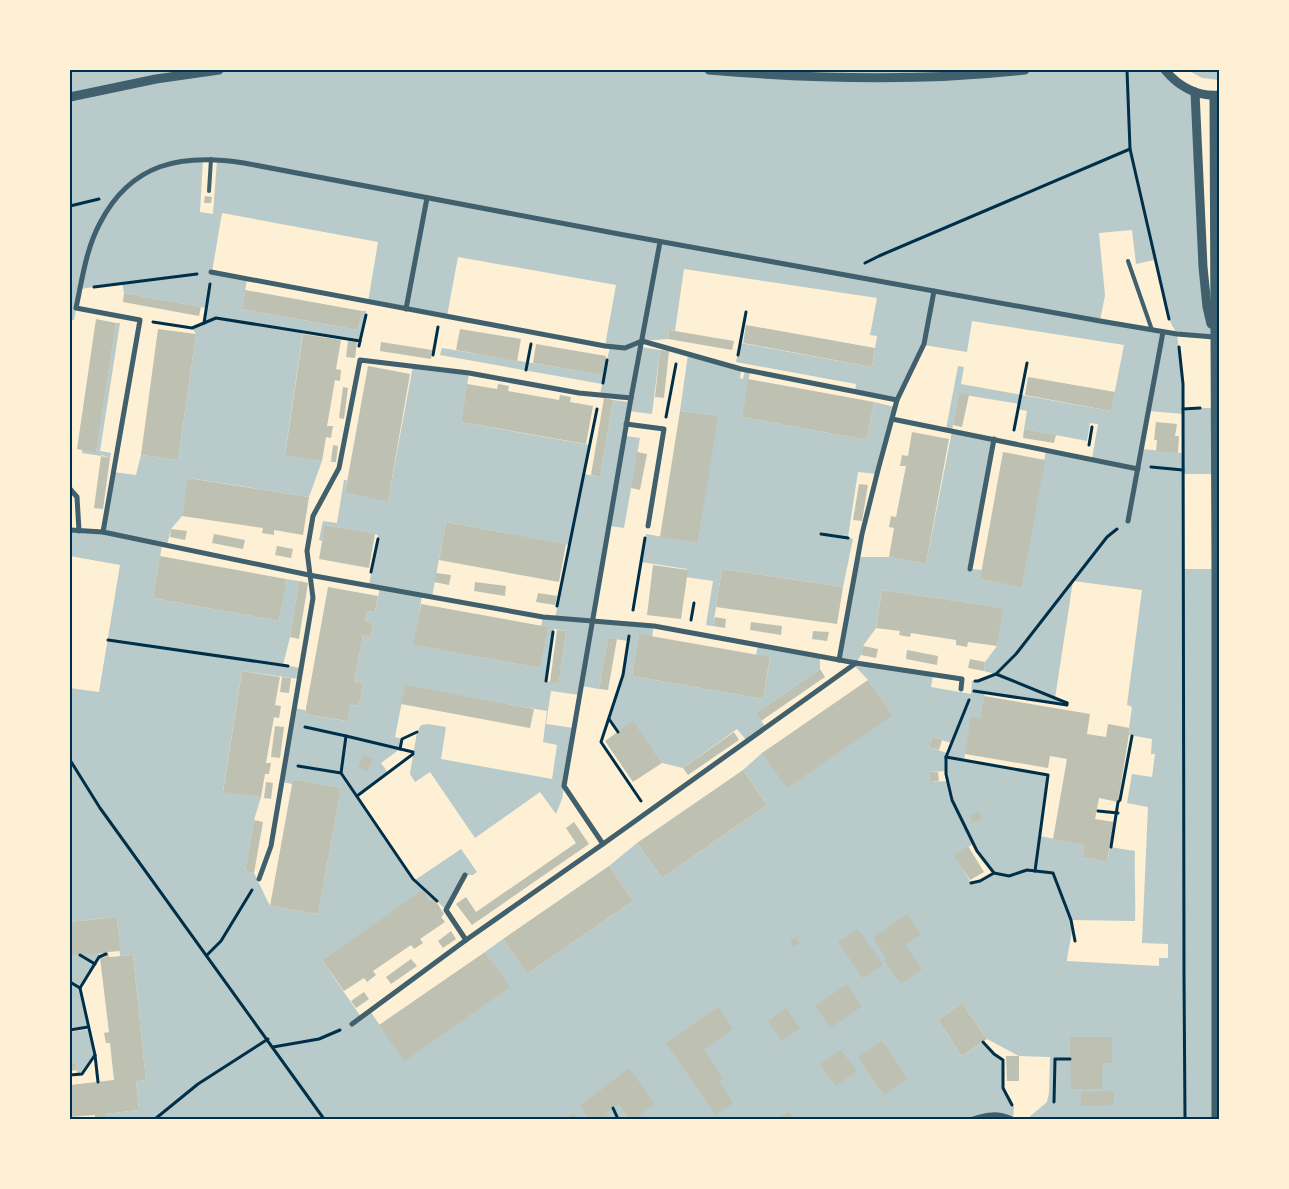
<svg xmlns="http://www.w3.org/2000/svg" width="1289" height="1189" font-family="Cabin,sans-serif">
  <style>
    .green { fill: #b9caca; fill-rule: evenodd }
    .building { fill: #bec0b2 }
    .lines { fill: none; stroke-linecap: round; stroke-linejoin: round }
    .path { stroke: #003049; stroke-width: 3 }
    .service { stroke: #3f606c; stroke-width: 4 }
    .minor { stroke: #3f606c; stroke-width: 5 }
    .tertiary { stroke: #3f606c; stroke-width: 9 }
    .neatline { fill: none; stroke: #003049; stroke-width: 2 }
  </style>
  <rect width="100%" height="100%" fill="#fdf0d5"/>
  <!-- green -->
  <g class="green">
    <path d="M70,70h1095l30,22 8,175 11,67v-238l5,-1v287l-5,-45 -37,-3 6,50v24h36v711h-192l20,-17 2,-9 1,-36 -31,-1 -32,-17 -25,-36 -24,17 24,36 21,-14 20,18v28l11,19 -1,12h-909h1v-5l34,-4 -3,-29 10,-1 -13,-125 -13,1 -3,-39 -47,5v-234l29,4 21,-127 -50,-9v-26l33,2 10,-60 23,3 5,-20 37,5 18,-126 -4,-6 12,-5 2,-15 -82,-15 -2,-10 -42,6 -6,31h-4zM203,159l14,1 -4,54 -13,-2zM222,213l156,29 -10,60 79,14 11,-59 158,28 -11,61h5l-6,29 -162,-27 -2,7 162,29 -2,11 31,3 -1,4 -17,-2 -13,77 -16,-3 6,-29 -129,-23 8,-49 -56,-7 -25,134 -43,-7 2,-13h-3l-7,43 -14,-2 -4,19 3,1 4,-16 52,10 -9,50 11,2 -5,25 -8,-1 -2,10 8,2 -3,14 -7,-2 -9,47 9,2 -4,22 -9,-1 -4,16 -41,-7v-4l-10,-2 -13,74 10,2 1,-5 48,9 -23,126 -48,-8 -16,-33 -9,-2 9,-51 7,-23 -38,-6 19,-120 57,8 2,-11 -18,-3 7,-28 9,-56 -13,-2 -7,42 -126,-23 9,-53h5l4,-16 11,-13 7,-38 120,19 13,-36 -37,-7 18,-122 57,9 6,-30h-4l-4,19 -116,-21 5,-30 -35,-7zM1132,230l4,34 18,-4 13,56 10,18 -77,-13 5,-26 -6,-62zM684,269l193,29 -7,37 7,1 -5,31 -132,-24 -4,19 120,22 -1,8 42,8 27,-55 43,7 5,-31 152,24 -13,66 -150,-27 3,-17 -6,-1 -12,63 6,2 -26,133 -37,-7h-32l-18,103 15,5 14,15 25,35 -131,38 -19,17 24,35 -105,73 -25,-35 -28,23 24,35 -106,73 -24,-35 -18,13 24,35 -105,73 -34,-49 -9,6 -39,-57 101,-69 7,10 4,-3 12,12 19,-35h8l4,-3 -16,-23 -46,31 -58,-85 31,-22 -7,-10 19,-14 2,-10 -7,-2 10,-51 142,25 -4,31 14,3 -5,34 -111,-20 5,-32 -18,-3 -7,1 -4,7 -7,42 5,8 15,-10 45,66 65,-46 16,22 6,-15 12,-71 -28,-4 5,-33 29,4 2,-9 17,3 9,-51 20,3 -5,34 -15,44 10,13 15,-10 29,41 21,5 54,-39 10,12 19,-13 -10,-15 64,-44v-13l-62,-11 -2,10 14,3 -7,41 -131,-23 7,-41 13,2 2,-11 -61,-5 17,-95 14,2 16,-90 -15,-2 4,-25 23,3 8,-64 -19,-3 1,-6 26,-2 1,-9 6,1zM959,394l60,10 -1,5 9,2 -3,18 63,12 3,-18 8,1 -6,35 -46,-9 -24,136 -42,-7 2,-9 -11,-1 23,-130 -42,-9zM1149,411l34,3v39l-41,-4zM1183,474h32l1,95h-33zM446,522l124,23 -15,73 -12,-1 -2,9 6,1 -7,41 -126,-23 8,-50 10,2zM1073,581l69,9 -15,115 5,2 -3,21h1l-1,7 23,4 -1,15h4l-3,23 -20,-3 -5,29 21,4 -6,136 26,1v14h-9v8l-92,-5c1,-14 7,-28 4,-41l64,1c1,-23 -1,-47 0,-70l-25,-4 -3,15 -25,-5 2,-12 -44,-9 8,-61 -84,-15 1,-6 15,-36 5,-26 82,13 -12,-7zM882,590l120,18 -5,38 -12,16 -1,9 11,3 -17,7h-6l-1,13 -40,-7 2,-12 -77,-12 5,-8 2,-9 13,-18zM554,629l12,2 -7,52 -13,-2zM932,737l19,6 -4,10 -18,-6zM946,771l1,10 -17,1 -1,-10zM973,844l21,28 -14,9 -9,2 -16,-28z"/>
    <polygon points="1188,70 1219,70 1219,80 1202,78"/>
    <polygon points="116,323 120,323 100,451 111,453 110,458 102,455 101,456 82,453 82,450 96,452"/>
    <polygon points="688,354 741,369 740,378 743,379 745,370 750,371 742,417 867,440 874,402 895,407 877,474 858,472 848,537 853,539 843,587 722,569 713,626 706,625 713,581 686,577 687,569 641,562 646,534 698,543 717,416 680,411"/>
    <polygon points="99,953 99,957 80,988 88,1027 70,1030 70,956"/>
    <polygon points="89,1029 95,1055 82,1074 77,1074 76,1063 70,1064 70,1032"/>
  </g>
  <!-- building -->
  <g class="building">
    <polygon points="205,196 212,197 211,203 204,203"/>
    <polygon points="245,290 362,311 358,330 242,309"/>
    <polygon points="124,293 201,307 199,316 123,302"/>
    <polygon points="96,319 116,323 96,453 77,449"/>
    <polygon points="746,325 875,348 872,367 743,343"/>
    <polygon points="158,329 196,334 178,460 141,455"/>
    <polygon points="460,329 521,339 517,361 456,350"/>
    <polygon points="669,330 734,341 732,350 668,339"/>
    <polygon points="303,334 341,340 336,369 341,370 340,381 335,380 327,426 333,426 331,438 326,437 322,461 285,455"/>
    <polygon points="348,341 357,342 355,358 346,357"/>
    <polygon points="381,342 432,350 431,359 380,351"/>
    <polygon points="536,344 606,356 603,375 533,363"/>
    <polygon points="660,350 669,351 664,398 655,397"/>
    <polygon points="368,366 410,374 388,501 345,493"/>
    <polygon points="1028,377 1115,392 1111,411 1025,395"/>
    <polygon points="748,379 874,402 867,440 742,417"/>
    <polygon points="467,384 497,389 498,384 509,386 508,391 559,400 560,395 571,397 570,402 593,406 586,444 461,422"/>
    <polygon points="343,387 348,388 344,419 339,418"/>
    <polygon points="959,393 969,395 962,427 953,425"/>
    <polygon points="604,398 613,400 600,477 591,475"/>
    <polygon points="680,411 718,416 698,543 660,537"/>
    <polygon points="1156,422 1177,424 1175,436 1179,436 1178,453 1156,451 1157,440 1154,440"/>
    <polygon points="1024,429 1056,435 1054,443 1023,438"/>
    <polygon points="912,432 949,439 926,564 889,557 894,528 889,527 891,516 896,517 906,466 900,466 902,455 908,456"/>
    <polygon points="333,445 338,446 336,462 331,462"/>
    <polygon points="637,452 647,454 640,490 631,488"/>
    <polygon points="1003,452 1045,460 1022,587 980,579"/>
    <polygon points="101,456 110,458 103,509 94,508"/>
    <polygon points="188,478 309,497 303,535 274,530 274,535 262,533 263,528 182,516"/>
    <polygon points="859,484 868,485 862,521 853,520"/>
    <polygon points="446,522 566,544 559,582 439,560"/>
    <polygon points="325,525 375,534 369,568 319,559"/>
    <polygon points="171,529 187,531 185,540 170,537"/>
    <polygon points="214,534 245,540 243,549 212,543"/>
    <polygon points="277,546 293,549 291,558 275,555"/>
    <polygon points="160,556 286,579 285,586 287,586 286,588 285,587 279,621 153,598"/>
    <polygon points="653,565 688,570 681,619 647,615"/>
    <polygon points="722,569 843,587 837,624 716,607"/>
    <polygon points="436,573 451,575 449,585 434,582"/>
    <polygon points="299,581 308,583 299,639 290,637"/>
    <polygon points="475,582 506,586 505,596 474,591"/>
    <polygon points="328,587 378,596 375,612 367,611 365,621 373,623 370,637 363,635 354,682 363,684 359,706 350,705 347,721 305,714"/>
    <polygon points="882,590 1003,608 997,646 968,642 967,647 956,645 956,640 911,633 910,637 899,635 900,631 876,628"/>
    <polygon points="538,593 557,596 555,605 536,602"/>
    <polygon points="421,604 548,627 540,668 413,645"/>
    <polygon points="715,617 726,619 725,628 713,626"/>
    <polygon points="751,622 782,626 781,635 750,630"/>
    <polygon points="557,630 566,631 559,683 550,682"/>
    <polygon points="813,631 829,632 827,641 812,639"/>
    <polygon points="639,634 770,657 763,699 632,676"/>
    <polygon points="608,638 617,639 608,690 599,689"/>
    <polygon points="863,646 878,649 876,658 861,655"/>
    <polygon points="907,650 938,656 937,665 906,659"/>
    <polygon points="970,659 985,662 984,671 968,668"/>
    <polygon points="820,669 825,677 761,721 756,713"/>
    <polygon points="242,671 280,677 275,705 281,706 279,718 274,717 266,763 271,763 269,774 265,774 261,797 223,792"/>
    <polygon points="282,677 291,678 289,693 280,692"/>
    <polygon points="868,680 893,715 787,788 762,753"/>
    <polygon points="405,685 534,709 530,728 401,704"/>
    <polygon points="984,696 1090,714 1087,734 1106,737 1108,724 1130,728 1118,802 1099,798 1095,819 1114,822 1107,862 1082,857 1084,845 1053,839 1067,759 1050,756 1048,768 965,754 971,717 980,718"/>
    <polygon points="633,721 662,763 633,782 605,741"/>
    <polygon points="275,726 284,727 280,758 271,757"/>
    <polygon points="734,732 739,740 688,775 683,768"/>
    <polygon points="932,737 942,740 939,750 929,747"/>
    <polygon points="364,755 373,759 367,771 358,767"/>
    <polygon points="743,770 767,805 662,878 637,843"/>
    <polygon points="929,772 938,772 939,781 930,782"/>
    <polygon points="293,779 341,788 318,914 270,906"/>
    <polygon points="266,782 273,783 271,799 264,798"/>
    <polygon points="979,811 982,818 973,823 970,816"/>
    <polygon points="254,820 263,822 254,873 245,871"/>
    <polygon points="574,822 589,844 472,925 456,904 466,897 476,912 576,843 566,828"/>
    <polygon points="968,846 984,872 970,880 954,855"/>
    <polygon points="609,866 633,901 527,974 503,939"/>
    <polygon points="423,890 430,901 434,898 444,914 441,917 445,922 420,939 423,943 414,949 411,945 373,971 376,975 367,982 364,978 344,991 322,960"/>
    <polygon points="907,914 921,934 905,945 922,969 901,984 884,960 886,958 873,938"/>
    <polygon points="117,917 120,951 108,952 109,957 133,955 146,1080 136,1081 139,1110 105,1114 105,1119 95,1119 95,1115 70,1117 70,1085 114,1080 110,1043 106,1043 104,1033 109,1032 100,958 106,957 105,953 70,956 70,922"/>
    <polygon points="858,929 883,964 863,978 838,942"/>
    <polygon points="451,931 456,939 443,948 438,941"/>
    <polygon points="796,937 799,944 794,947 790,941"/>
    <polygon points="485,952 510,987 404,1061 379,1025"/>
    <polygon points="411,959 417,966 391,984 386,977"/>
    <polygon points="847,984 862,1006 831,1028 815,1006"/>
    <polygon points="364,992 369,999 356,1008 351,1001"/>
    <polygon points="962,1003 987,1039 962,1056 938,1020"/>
    <polygon points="718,1007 733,1029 704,1050 723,1078 719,1081 733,1103 716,1115 666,1043"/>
    <polygon points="786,1008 800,1028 782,1041 768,1021"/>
    <polygon points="1070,1037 1112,1037 1112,1063 1102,1063 1102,1089 1071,1089"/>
    <polygon points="882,1041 907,1078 884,1095 858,1057"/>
    <polygon points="841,1050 857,1071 836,1086 820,1064"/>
    <polygon points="1006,1056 1019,1056 1019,1081 1007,1081"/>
    <polygon points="76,1063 77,1070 70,1071 70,1064"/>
    <polygon points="629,1068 655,1104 634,1119 630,1119 619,1104 606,1113 609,1117 606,1119 589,1119 580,1106"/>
    <polygon points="1114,1091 1114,1105 1081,1106 1081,1092"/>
    <polygon points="789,1111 794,1119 778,1119"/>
    <polygon points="574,1113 578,1119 565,1119"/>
  </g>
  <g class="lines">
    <!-- path -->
    <g class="path">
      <polyline points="1127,70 1130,149 1169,319"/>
      <polyline points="70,206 99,199"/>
      <polyline points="865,263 879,256 1130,149"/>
      <polyline points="94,287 197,274"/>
      <polyline points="153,322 192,328 204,323 210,284"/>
      <polyline points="204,323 216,318 360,341 359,346"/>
      <polyline points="360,341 366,315"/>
      <polyline points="1179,347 1183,384 1184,977 1185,1119"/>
      <polyline points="433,355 438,327"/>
      <polyline points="738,355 746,312"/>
      <polyline points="526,370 531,344"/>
      <polyline points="603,383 607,360"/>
      <polyline points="1183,409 1200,408"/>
      <polyline points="666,417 676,364"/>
      <polyline points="1014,430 1027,363"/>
      <polyline points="1089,445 1092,427"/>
      <polyline points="1151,467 1183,470"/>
      <polyline points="821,534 848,538"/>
      <polyline points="371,572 378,539"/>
      <polyline points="557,606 597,409"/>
      <polyline points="633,610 645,538"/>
      <polyline points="691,620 694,603"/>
      <polyline points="629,636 623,675 601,742 641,801"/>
      <polyline points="108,640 288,666"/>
      <polyline points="996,674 1067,703"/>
      <polyline points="546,681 553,632"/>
      <polyline points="975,681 978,681 996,674 1016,654 1107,537 1117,529"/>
      <polyline points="974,691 1067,705 1067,703"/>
      <polyline points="969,700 946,757 946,774 952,800 977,851 994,873 1009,876 1027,870 1053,873 1071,920 1075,941"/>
      <polyline points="609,719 618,732"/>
      <polyline points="305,727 346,736 341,773"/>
      <polyline points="346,736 413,752"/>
      <polyline points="400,749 402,739 417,732"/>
      <polyline points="946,757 1048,775 1035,871"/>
      <polyline points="70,760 100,808 324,1119"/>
      <polyline points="298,766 341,773 413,879 437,901"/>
      <polyline points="357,796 413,754"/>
      <polyline points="1098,811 1118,813"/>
      <polyline points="1111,847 1118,802 1120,800 1132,736"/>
      <polyline points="971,883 980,881 994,873"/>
      <polyline points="80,955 95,964"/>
      <polyline points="207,955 221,941 252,890"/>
      <polyline points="70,982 80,988 95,1055 82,1074 70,1075"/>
      <polyline points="80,988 99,957 106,954"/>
      <polyline points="70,1030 88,1027"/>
      <polyline points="983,1042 994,1054 1003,1060 1003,1088 1012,1105"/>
      <polyline points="273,1047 319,1039 340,1030"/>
      <polyline points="95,1055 98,1082"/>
      <polyline points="1054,1102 1055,1059 1070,1059"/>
      <polyline points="613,1108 618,1119"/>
      <polyline points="155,1119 198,1084 268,1039"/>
    </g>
    <!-- service -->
    <g class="service">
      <polyline points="209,191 211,159"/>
      <polyline points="1128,261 1152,330"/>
    </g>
    <!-- minor -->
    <g class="minor">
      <polyline points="211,272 605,346 625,348 642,341 741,369 897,400"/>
      <polyline points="406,309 427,198"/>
      <polyline points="892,419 1138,469"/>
      <polyline points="626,424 664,429 648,526"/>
      <polyline points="70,489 77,497 79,531"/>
      <polyline points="1128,521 1163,332"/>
      <polyline points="70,530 103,532 309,575 543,617 654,626 856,663 962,679 961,689"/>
      <path d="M103,532l37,-212 -64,-12c6,-28 10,-59 24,-85 31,-60 81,-70 144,-60l375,71 481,87 77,13 37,3"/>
      <polyline points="970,569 994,439"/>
      <polyline points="839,660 862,534 878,470 897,400 924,344 934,291"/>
      <polyline points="603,844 564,786 631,398 660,242"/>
      <polyline points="465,875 446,910 466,940"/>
      <polyline points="259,879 271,846 313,598 307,551 313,516 339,468 360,360 469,373 579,393 631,398"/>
      <polyline points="352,1024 466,940 603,844 856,663"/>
      <path d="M973,1119c14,-5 25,-6 39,0"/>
    </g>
    <!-- tertiary -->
    <g class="tertiary">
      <path d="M709,70c104,9 212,12 316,0"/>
      <path d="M1165,70c13,16 32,27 54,25"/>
      <polyline points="1195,92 1203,267 1207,307 1211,324"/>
      <polyline points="1214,96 1216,569 1216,1119"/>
      <polyline points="70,97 156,79 219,70"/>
    </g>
  </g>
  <!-- border -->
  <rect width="1289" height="1189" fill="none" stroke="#fdf0d5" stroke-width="142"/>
  <rect x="71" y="71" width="1147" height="1047" class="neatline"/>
</svg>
